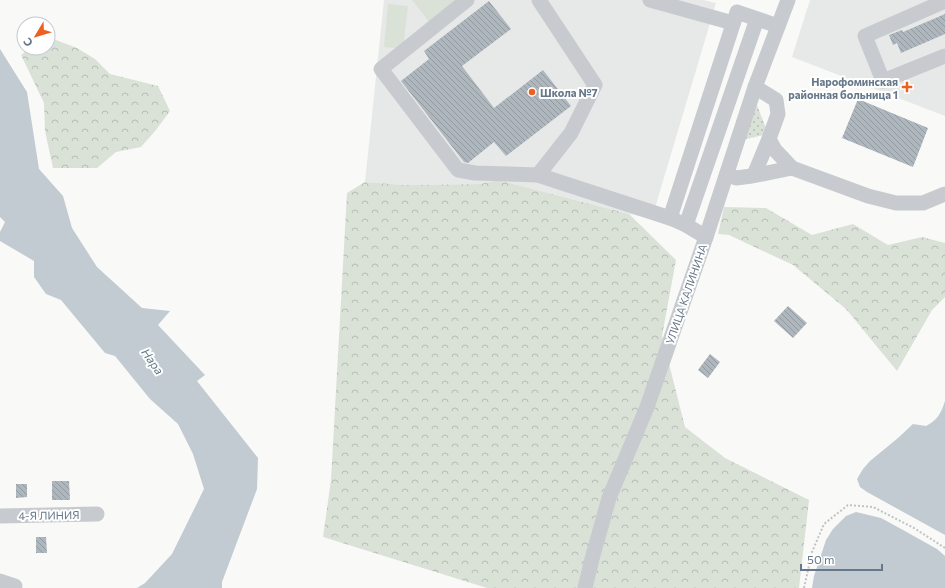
<svg xmlns="http://www.w3.org/2000/svg" width="945" height="588" font-family="Commissioner,sans-serif">
  <style>
    .built { fill: #e7e8e8 }
    .grass { fill: url(#grass-dots) }
    .forest { fill: url(#forest-crowns) }
    .pitch { fill: #dae2d8 }
    .water { fill: #c2cbd1 }
    .building { fill: url(#building-back-hatch) }
    .lines { fill: none; stroke-linecap: round; stroke-linejoin: round }
    .path { stroke: #c0c3c5; stroke-width: 2; stroke-dasharray: 2 2; stroke-linecap: butt }
    .minor { stroke: #c7cbcf; stroke-width: 15 }
    .poi-dot { fill: #ee5f22; stroke: #fff; stroke-width: 1.5 }
    .labels { text-anchor: middle; dominant-baseline: central; stroke-width: 4; stroke-linejoin: round; paint-order: stroke }
    .poi-label { font-size: 11px; font-weight: bold; fill: #66788a; stroke: #fff; text-anchor: end }
    .street-label { font-size: 11px; fill: #66788a; stroke: #fff }
    .water-label { font-size: 12px; font-style: italic; fill: #637984; stroke: #fff }
  </style>
  <defs>
    <pattern id="grass-dots" width="8" height="8" patternUnits="userSpaceOnUse"><rect width="8" height="8" fill="#dae2d8"/><path d="M2 2h.1M6 6h.1" fill="none" stroke="#b5bcb5" stroke-width="1.8" stroke-linecap="round"/></pattern>
    <pattern id="forest-crowns" width="20" height="18" patternUnits="userSpaceOnUse"><rect width="20" height="18" fill="#dae2d8"/><path d="M2 6a3 3 0 1 1 6 0M12 15a3 3 0 1 1 6 0" fill="none" stroke="#b5bcb5"/></pattern>
    <pattern id="building-back-hatch" width="6" height="6" patternUnits="userSpaceOnUse"><rect width="6" height="6" fill="#afb7be"/><path d="M-1 5l2 2M0 0l6 6M5-1l2 2" fill="none" stroke="#929aa0"/></pattern>
  </defs>
  <rect width="100%" height="100%" fill="#f9f9f7"/>
  <!-- built -->
  <g class="built">
    <polygon points="384,0 703,0 716,3 652,218 629,214 498,180 480,184 404,185 365,182"/>
    <polygon points="810,0 945,0 945,116 792,57"/>
  </g>
  <!-- grass -->
  <polygon class="grass" points="757,105 766,128 764,135 746,139 744,139"/>
  <!-- forest -->
  <g class="forest">
    <polygon points="48,37 77,48 95,59 110,74 158,86 170,111 156,130 141,147 116,152 97,168 53,168 45,131 44,103 21,55 30,48 48,48"/>
    <polygon points="498,180 629,214 676,260 662,336 685,427 725,458 809,500 799,588 487,588 323,537 331,480 347,193 365,182 404,185 480,184"/>
    <polygon points="724,207 766,208 812,235 853,224 888,245 922,237 945,243 945,297 932,310 897,371 846,309 793,265 729,235 718,234"/>
  </g>
  <!-- pitch -->
  <g class="pitch">
    <polygon points="412,0 460,0 430,23"/>
    <polygon points="388,4 408,6 403,49 384,47"/>
  </g>
  <!-- water -->
  <g class="water">
    <polygon points="0,49 27,92 39,169 63,196 72,228 97,267 142,308 170,311 158,325 205,375 197,381 258,458 257,489 222,582 222,588 137,588 145,583 172,554 204,489 193,454 178,424 150,399 115,356 105,353 61,300 46,294 34,277 34,261 0,241 0,232 5,222 0,217"/>
    <path d="M945,401v134l-78,-43 -7,-5 -3,-8 6,-10 7,-8 28,-23 15,-14 13,2c11,-6 15,-12 19,-25z"/>
    <polygon points="856,512 881,518 903,530 937,549 945,556 945,588 812,588 814,576 826,540 833,529 846,516"/>
  </g>
  <!-- building -->
  <g class="building">
    <polygon points="489,1 511,29 462,66 494,108 543,70 571,106 506,156 494,142 468,163 464,162 401,81 429,59 424,51"/>
    <polygon points="945,14 945,34 901,53 897,43 893,45 889,35 902,30 903,32"/>
    <polygon points="858,99 928,128 913,167 842,138"/>
    <polygon points="788,306 807,323 793,338 774,321"/>
    <polygon points="710,354 720,362 708,378 698,370"/>
    <polygon points="52,481 69,481 70,500 52,500"/>
    <polygon points="16,484 27,484 27,497 16,498"/>
    <polygon points="36,537 46,537 47,553 36,553"/>
  </g>
  <g class="lines">
    <!-- path -->
    <polyline class="path" points="804,588 812,552 824,524 848,505 873,507 914,528 945,548"/>
    <!-- minor -->
    <g class="minor">
      <polyline points="467,0 381,69 458,170 475,173 538,175 670,218 686,225 706,237"/>
      <polyline points="650,0 733,23"/>
      <polyline points="945,1 865,36 883,81 945,56"/>
      <polyline points="755,87 776,100 778,114 769,139 775,150 792,168 868,196 896,203 923,203 945,194"/>
      <polyline points="727,174 736,178 752,176 792,168"/>
      <polyline points="538,175 571,133 595,85 539,0"/>
      <polyline points="754,175 769,139"/>
      <polyline points="670,218 737,12 778,26"/>
      <polyline points="686,225 757,19"/>
      <polyline points="0,516 97,514"/>
      <polyline points="0,581 15,586 14,588"/>
      <polyline points="585,588 592,559 609,498 647,407 706,237 755,87 788,0"/>
    </g>
  </g>
  <!-- markers -->
  <g class="poi-dot">
    <path d="M905 81h4v4h4v4h-4v4h-4v-4h-4v-4h4z"/>
    <circle cx="532" cy="92" r="4"/>
  </g>
  <g class="labels">
    <!-- poi labels -->
    <g class="poi-label">
      <text x="898" y="81">Нарофоминская<tspan x="898" dy="13">районная больница 1</tspan></text>
      <text x="540" y="92" text-anchor="start">Школа №7</text>
    </g>
    <!-- street labels -->
    <g class="street-label">
      <text transform="translate(686 294) rotate(-71)">УЛИЦА КАЛИНИНА</text>
      <text transform="translate(49 515) rotate(-1)">4-Я ЛИНИЯ</text>
    </g>
    <!-- water labels -->
    <g class="water-label">
      <text transform="translate(153 361) rotate(55)">Нара</text>
    </g>
  </g>
  <!-- north arrow -->
  <g transform="translate(36 36) rotate(232)"><circle r="19" fill="#ffffff" stroke="#c2c9d0"/>
  <path d="M0-3L7 15L0 10L-7 15Z" fill="#ee5f22"/>
  <text y="-6" font-size="11" font-weight="bold" text-anchor="middle" fill="#66788a">С</text>
  </g>
  <!-- scale -->
  <path d="M801 564v6h81v-6" fill="none" stroke="#66788a" stroke-width="2"/>
  <text x="807" y="564" font-size="12" fill="#66788a" stroke="#ffffff" stroke-width="3" paint-order="stroke">50 m</text>
</svg>
